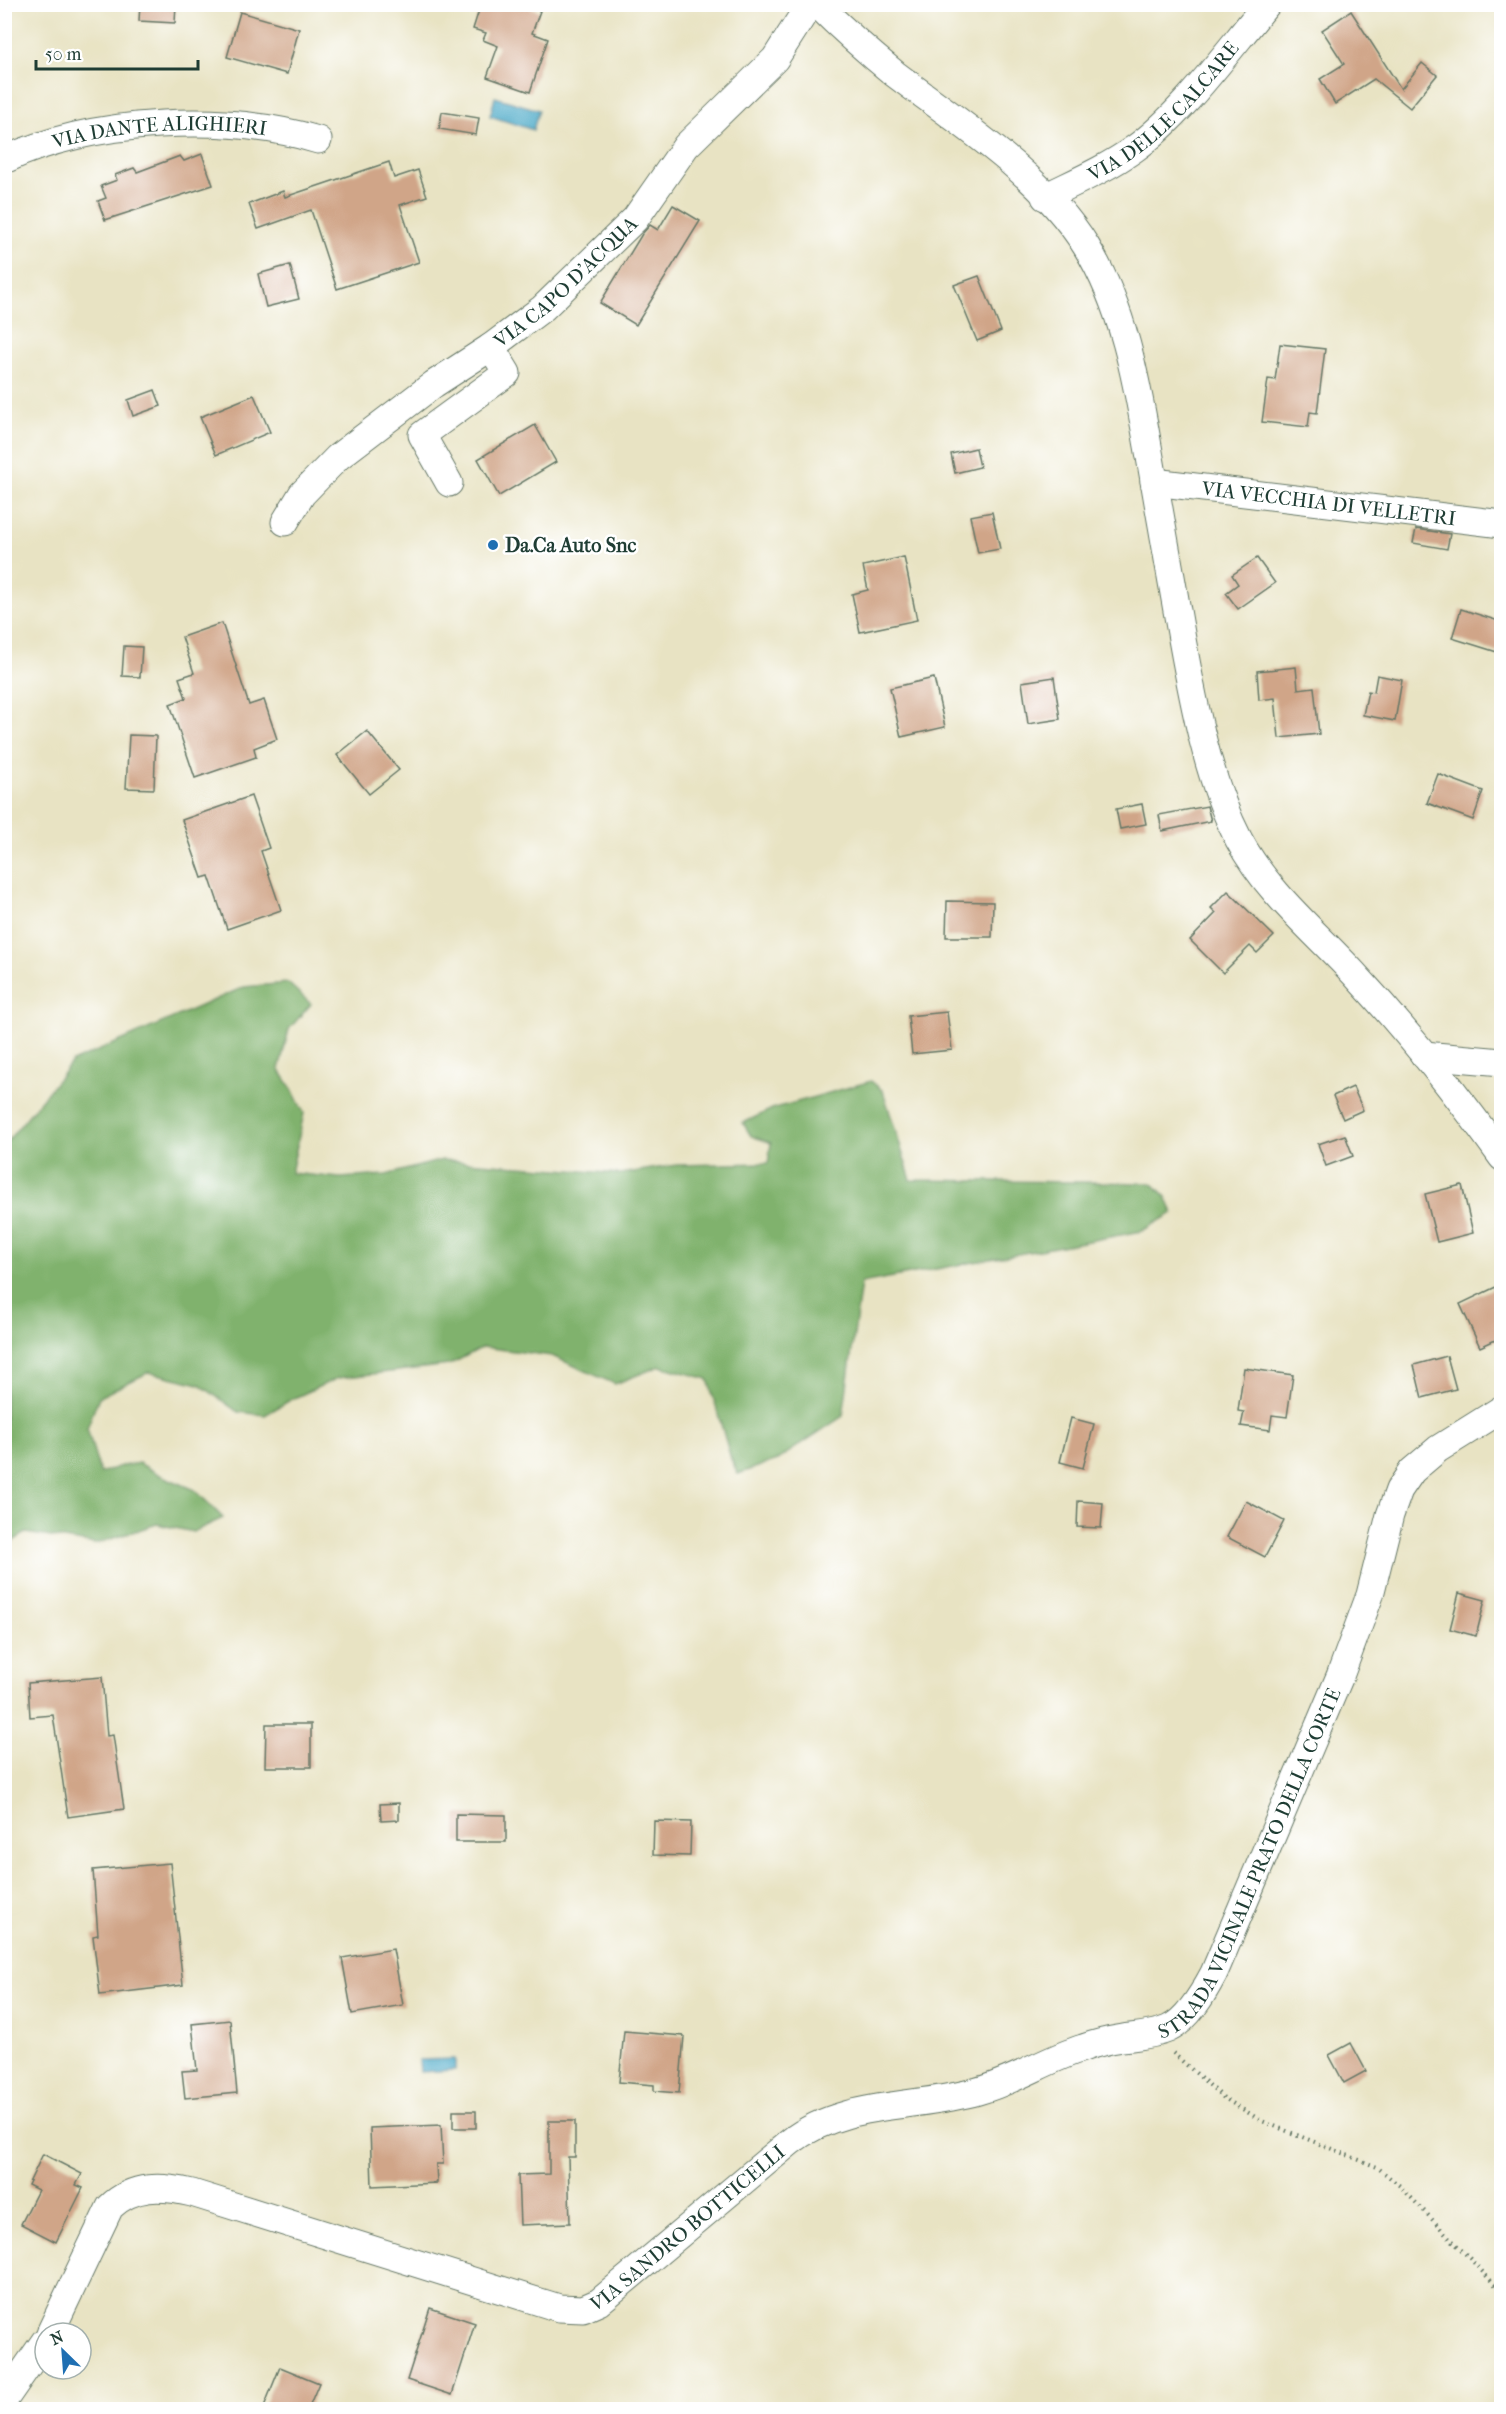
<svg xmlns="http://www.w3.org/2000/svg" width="1506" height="2414" font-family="'IM FELL French Canon',serif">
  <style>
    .forest { fill: #80b26d; stroke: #507850; stroke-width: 1.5 }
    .water { fill: #47a7c6; stroke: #33727d; stroke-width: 1.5 }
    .building { fill: #d0a588 }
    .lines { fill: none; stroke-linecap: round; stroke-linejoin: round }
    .minor-casing { stroke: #657766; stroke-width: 29 }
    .path { stroke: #657766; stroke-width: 4; stroke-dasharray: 1.5 4.5; stroke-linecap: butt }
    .minor { stroke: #fff; stroke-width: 27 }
    .poi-dot { fill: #1f6fb2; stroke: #fff; stroke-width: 2 }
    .labels { text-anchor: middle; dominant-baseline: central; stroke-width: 5; stroke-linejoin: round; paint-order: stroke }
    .street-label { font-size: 20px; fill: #1f3d34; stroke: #fff }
    .poi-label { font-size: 20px; font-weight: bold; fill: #1f3d34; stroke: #fff; text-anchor: start }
  </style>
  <rect width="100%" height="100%" fill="#fff"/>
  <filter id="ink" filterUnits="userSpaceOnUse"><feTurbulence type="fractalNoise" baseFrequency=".0167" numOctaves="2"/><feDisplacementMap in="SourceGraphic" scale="12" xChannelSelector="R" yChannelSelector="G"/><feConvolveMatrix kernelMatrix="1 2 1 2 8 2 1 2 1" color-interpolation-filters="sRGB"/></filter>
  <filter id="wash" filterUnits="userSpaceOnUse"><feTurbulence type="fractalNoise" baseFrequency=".008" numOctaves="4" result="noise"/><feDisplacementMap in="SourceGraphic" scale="24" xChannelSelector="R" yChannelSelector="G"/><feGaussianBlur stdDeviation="1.35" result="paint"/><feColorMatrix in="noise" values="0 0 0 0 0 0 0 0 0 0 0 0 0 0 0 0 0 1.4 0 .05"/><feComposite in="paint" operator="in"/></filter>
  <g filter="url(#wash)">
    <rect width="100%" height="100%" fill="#e8e3c3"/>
    <!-- forest -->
    <polygon class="forest" points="288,983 311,1004 289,1029 279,1069 292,1089 304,1113 291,1173 340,1178 386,1175 442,1160 620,1174 677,1165 768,1163 771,1143 751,1136 743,1123 772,1109 871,1081 883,1091 911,1180 1152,1183 1166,1197 1173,1213 1142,1231 861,1283 843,1416 777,1460 738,1474 731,1459 708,1379 660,1366 615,1384 552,1356 483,1347 449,1365 338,1378 292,1399 265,1415 238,1412 199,1384 149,1372 99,1397 87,1428 100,1473 121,1466 139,1463 160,1475 195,1490 223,1518 193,1532 157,1524 95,1544 26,1533 5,1546 5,1144 72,1062 244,987"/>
    <!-- water -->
    <g class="water">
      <polygon points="495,97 539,110 533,130 490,116"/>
      <polygon points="455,2059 455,2070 420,2072 419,2060"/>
    </g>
    <g id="blocks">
      <!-- building -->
      <g class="building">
        <polygon points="140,4 176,4 175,23 139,21"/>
        <polygon points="481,4 520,4 540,11 532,33 548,39 530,92 487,77 498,46 483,40 486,33 473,29"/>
        <polygon points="1351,11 1401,89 1422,63 1437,75 1410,108 1374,79 1335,104 1320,79 1344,64 1322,30"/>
        <polygon points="240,12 299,29 287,74 227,57"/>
        <polygon points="442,112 479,118 476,135 439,129"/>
        <polygon points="202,154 213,185 105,220 98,201 106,198 101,186 117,180 115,175 134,168 137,172 180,156 184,161"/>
        <polygon points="389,162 394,178 418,170 427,196 400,205 419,262 337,289 311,210 258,229 249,204 283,191 285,197"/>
        <polygon points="673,205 700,221 636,325 600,303 642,234 650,225 658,230"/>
        <polygon points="290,265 299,299 266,307 258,274"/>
        <polygon points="979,276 1001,331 977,341 954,285"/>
        <polygon points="1280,344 1325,349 1317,413 1310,412 1308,427 1262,422 1268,379 1275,380"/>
        <polygon points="155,390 161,406 133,416 128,400"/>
        <polygon points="254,395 270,432 216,455 200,417"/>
        <polygon points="535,425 556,462 499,496 478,459"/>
        <polygon points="976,448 980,467 955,473 951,454"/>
        <polygon points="992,512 1000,549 978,553 970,516"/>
        <polygon points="1416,529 1450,534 1447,549 1413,543"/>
        <polygon points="904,557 917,620 860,632 852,594 868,590 863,566"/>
        <polygon points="1257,558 1275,583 1238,609 1226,593 1238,584 1232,575"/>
        <polygon points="1461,609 1502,622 1502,636 1497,652 1452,638"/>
        <polygon points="222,623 249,705 264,700 277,739 254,748 256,757 195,778 170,704 186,698 179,678 194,673 182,637"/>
        <polygon points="124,646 142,647 140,677 122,676"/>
        <polygon points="1296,667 1298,689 1314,687 1319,734 1279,738 1275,698 1259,700 1257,671"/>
        <polygon points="1377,675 1402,680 1395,721 1363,715 1368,691 1374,692"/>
        <polygon points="1054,677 1060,719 1028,724 1022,682"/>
        <polygon points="934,678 945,727 901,737 890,688"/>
        <polygon points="367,731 399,770 369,794 337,755"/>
        <polygon points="129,735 156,736 154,789 126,788"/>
        <polygon points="1438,774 1483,791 1473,820 1427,803"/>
        <polygon points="251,796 269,848 261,851 281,910 227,929 209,876 202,878 182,820"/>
        <polygon points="1142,804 1146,824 1120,829 1116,809"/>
        <polygon points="1207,806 1211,821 1162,831 1159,815"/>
        <polygon points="1228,891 1274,936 1257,953 1250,946 1223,973 1190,940 1216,913 1211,908"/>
        <polygon points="947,901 993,902 992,937 946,937"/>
        <polygon points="947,1012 952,1050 912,1054 908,1016"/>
        <polygon points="1353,1087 1363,1110 1343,1119 1333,1096"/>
        <polygon points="1345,1135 1353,1156 1326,1166 1318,1144"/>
        <polygon points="1462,1185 1473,1233 1437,1242 1425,1194"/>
        <polygon points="1502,1284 1502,1337 1480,1347 1460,1304"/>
        <polygon points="1447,1356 1456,1389 1422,1398 1414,1365"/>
        <polygon points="1244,1368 1293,1375 1287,1417 1272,1415 1270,1430 1241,1426 1244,1412 1238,1411"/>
        <polygon points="1071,1418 1094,1424 1083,1468 1060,1462"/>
        <polygon points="1078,1501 1103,1503 1101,1528 1077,1527"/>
        <polygon points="1246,1501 1284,1521 1265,1557 1227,1537"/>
        <polygon points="1459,1593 1485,1600 1476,1636 1450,1629"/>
        <polygon points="102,1677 107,1736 113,1735 124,1809 68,1817 53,1715 30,1717 28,1683"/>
        <polygon points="266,1724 311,1724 311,1767 265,1767"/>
        <polygon points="399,1803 399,1820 381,1821 380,1804"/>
        <polygon points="456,1814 506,1815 506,1842 456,1842"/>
        <polygon points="654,1821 691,1822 690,1856 653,1855"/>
        <polygon points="170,1863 183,1985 100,1995 93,1936 98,1935 93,1870"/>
        <polygon points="393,1949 403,2005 352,2014 342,1958"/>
        <polygon points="230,2020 237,2093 185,2098 182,2071 197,2070 192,2024"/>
        <polygon points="624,2031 684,2036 679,2093 654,2091 654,2085 619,2082"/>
        <polygon points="1351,2043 1366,2071 1344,2083 1329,2055"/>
        <rect x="453" y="2111" width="23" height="17"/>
        <polygon points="549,2121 575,2121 575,2157 568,2157 570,2223 520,2225 518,2175 549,2174"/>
        <polygon points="441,2125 443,2164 436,2164 437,2183 372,2186 370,2128"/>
        <polygon points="43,2154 82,2174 76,2185 83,2188 56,2242 21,2224 38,2190 28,2185"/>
        <polygon points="430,2308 475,2323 452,2395 407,2380"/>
        <polygon points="280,2367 319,2383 308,2409 263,2409"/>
      </g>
    </g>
  </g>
  <g filter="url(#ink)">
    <use href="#blocks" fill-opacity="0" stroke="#657766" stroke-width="1.5"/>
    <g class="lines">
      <!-- minor casing -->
      <g class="minor-casing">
        <g id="minor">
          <path d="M817,4c25,25 51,48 78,70 66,50 147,101 191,172 37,60 50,132 62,200 11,64 22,128 34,193 12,66 26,141 57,201 29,54 78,93 118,137 52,56 100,117 145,180"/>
          <path id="s1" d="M4,160c88,-41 222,-48 314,-20"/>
          <path id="s2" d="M1045,197c30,-15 61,-28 89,-48 48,-34 94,-99 133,-145"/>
          <path id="s3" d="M1154,482l348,42"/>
          <polyline points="449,483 422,435 507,373 491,347"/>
          <path id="s4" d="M285,522l17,-28 36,-37 96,-73 57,-37 52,-39 92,-89 51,-73 89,-87 35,-55"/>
          <polyline points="1424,1055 1502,1062"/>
          <path id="s5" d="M50,2333l60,-126c24,-23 52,-21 82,-14l367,115 24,1 16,-7 191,-160c53,-42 126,-33 188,-51 37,-10 69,-32 105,-43 13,-5 27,-8 40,-10 15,-2 31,-3 45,-9 20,-9 36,-37 46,-56l126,-297 30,-81 20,-80 9,-25 13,-19 26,-22 64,-40"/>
          <polyline points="4,2400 45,2341"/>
        </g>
      </g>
      <!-- path -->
      <polyline class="path" points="1173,2053 1224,2098 1262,2121 1377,2167 1400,2186 1502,2292"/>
      <!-- minor -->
      <use href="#minor" class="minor"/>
    </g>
  </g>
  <!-- markers -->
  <circle class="poi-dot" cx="493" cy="545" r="6"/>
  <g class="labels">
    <!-- street labels -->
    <g class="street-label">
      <text stroke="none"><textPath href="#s2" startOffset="148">VIA DELLE CALCARE</textPath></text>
      <text stroke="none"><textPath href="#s1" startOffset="160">VIA DANTE ALIGHIERI</textPath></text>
      <text stroke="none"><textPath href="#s4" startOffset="372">VIA CAPO D'ACQUA</textPath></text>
      <text stroke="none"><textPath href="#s3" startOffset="176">VIA VECCHIA DI VELLETRI</textPath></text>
      <text stroke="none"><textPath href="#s5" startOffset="1486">STRADA VICINALE PRATO DELLA CORTE</textPath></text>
      <text stroke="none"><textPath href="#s5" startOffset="768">VIA SANDRO BOTTICELLI</textPath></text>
    </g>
    <!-- poi labels -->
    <g class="poi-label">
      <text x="505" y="545">Da.Ca Auto Snc</text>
    </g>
  </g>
  <!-- margin -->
  <rect width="1506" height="2414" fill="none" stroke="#fff" stroke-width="24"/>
  <!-- north arrow -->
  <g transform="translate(63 2351) rotate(335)"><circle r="28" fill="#ffffff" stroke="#a5b1ae" stroke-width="1.5"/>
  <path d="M0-4.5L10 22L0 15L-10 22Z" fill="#1f6fb2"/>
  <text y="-9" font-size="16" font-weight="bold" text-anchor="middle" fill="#1f3d34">N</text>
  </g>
  <!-- scale -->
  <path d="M36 60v9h162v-9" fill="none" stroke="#1f3d34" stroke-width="3"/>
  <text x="45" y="60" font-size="18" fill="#1f3d34" stroke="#ffffff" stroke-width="4.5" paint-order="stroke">50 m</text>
</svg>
